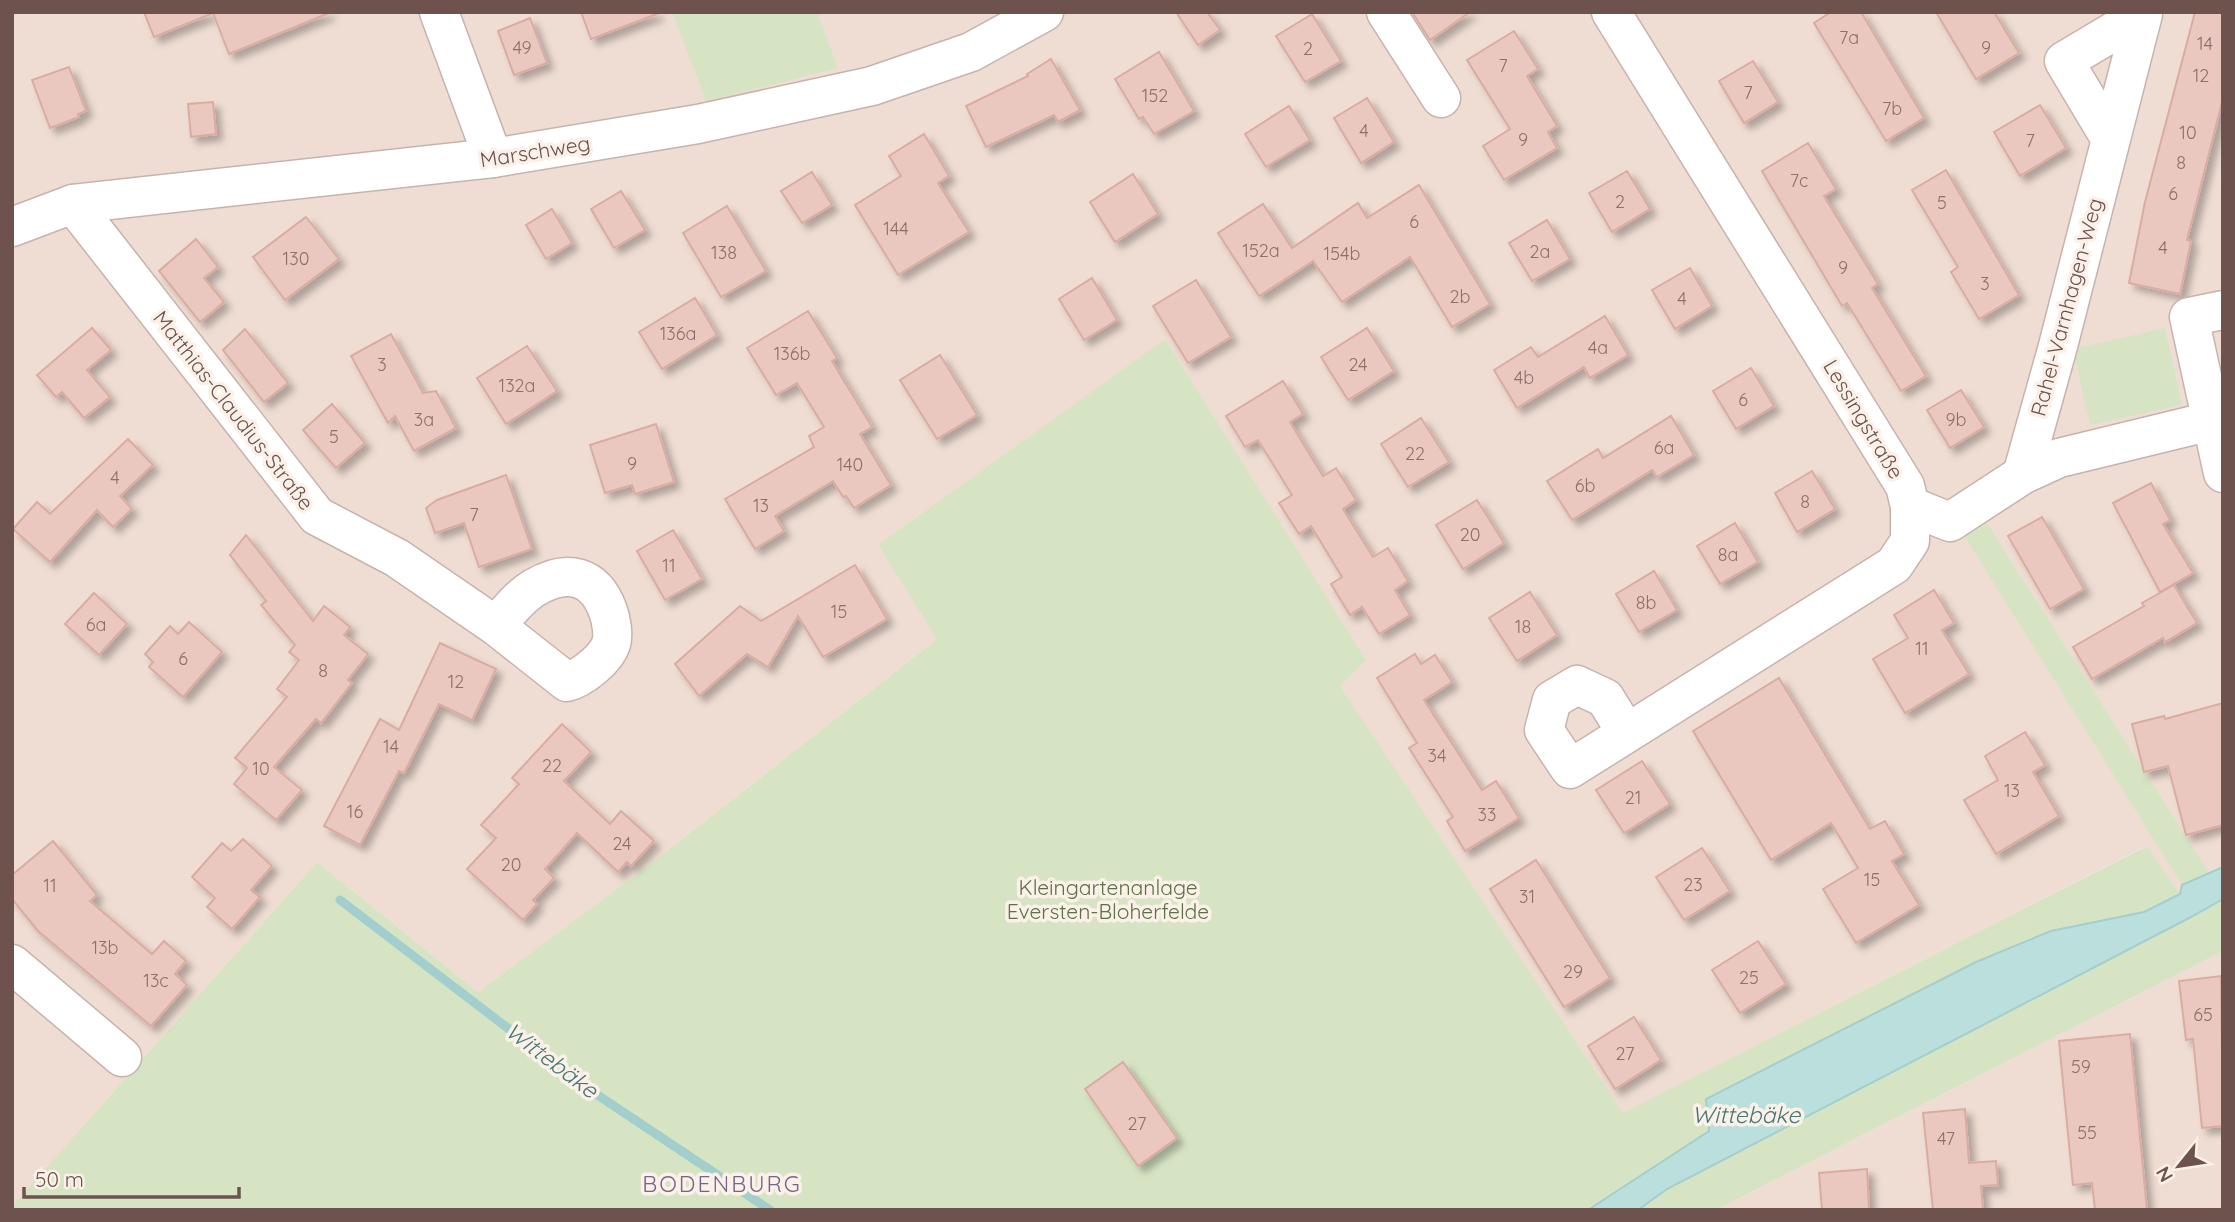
<svg xmlns="http://www.w3.org/2000/svg" width="2235" height="1222" font-family="Quicksand,sans-serif">
  <style>
    .residential { fill: #efddd3 }
    .green { fill: #d7e4c4 }
    .water { fill: #bbdfdd; stroke: #a2cfce; stroke-width: 2 }
    .lines { fill: none; stroke-linecap: round; stroke-linejoin: round }
    .stream { stroke: #a2cfce; stroke-width: 9 }
    .building { fill: #eac8bf; stroke: #daaca1; stroke-width: 2; filter: url(#shadow) }
    .minor-casing { stroke: #c7b3ac; stroke-width: 41 }
    .minor { stroke: #fff; stroke-width: 38 }
    .labels { text-anchor: middle; dominant-baseline: central; stroke-width: 7; stroke-linejoin: round; paint-order: stroke }
    .number-label { font-size: 18px; fill: #8c706a }
    .street-label { font-size: 21px; fill: #6d524d; stroke: #fcf1e9 }
    .park-label { font-size: 21px; fill: #5c7147; stroke: #fcf1e9 }
    .water-label { font-size: 23px; font-style: italic; fill: #477776; stroke: #fcf1e9 }
    .neighbourhood-label { font-size: 23px; letter-spacing: 2px; fill: #76658a; stroke: #fcf1e9 }
  </style>
  <defs>
    <filter id="shadow"><feDropShadow dx="6" dy="6" stdDeviation="3.5" flood-color="#0004"/></filter>
  </defs>
  <rect width="100%" height="100%" fill="#f8ece3"/>
  <!-- residential -->
  <g class="residential">
    <polygon points="12,12 2223,12 2223,867 2209,873 2180,894 2146,846 1618,1116 1340,686 1365,660 878,545 938,638 650,864 478,992 317,862 12,1206"/>
    <polygon points="2223,951 2223,1210 1716,1210 2170,978"/>
  </g>
  <!-- green -->
  <g class="green">
    <polygon points="672,12 817,12 838,68 706,101"/>
    <polygon points="2165,328 2182,405 2090,425 2073,349"/>
    <polygon points="1165,339 1366,660 1340,686 1623,1113 2147,846 2180,894 2145,912 2051,931 1709,1131 1588,1210 12,1210 12,1206 317,862 478,992 650,864 937,639 878,545"/>
    <polygon points="1987,523 2209,873 2182,885 1965,537"/>
    <polygon points="2223,899 2223,951 1716,1210 1638,1210 1667,1189"/>
  </g>
  <!-- water -->
  <polygon class="water" points="2223,867 2223,899 2191,917 1667,1189 1638,1210 1588,1210 1709,1131 1706,1099 1976,962 2051,931 2144,912 2180,894 2182,885"/>
  <g class="lines">
    <!-- stream -->
    <polyline class="stream" points="340,900 581,1084 770,1210"/>
  </g>
  <!-- building -->
  <g class="building">
    <polygon points="144,12 329,12 329,13 229,54 213,13 154,37"/>
    <polygon points="581,12 657,12 657,14 591,39"/>
    <polygon points="1176,12 1207,12 1220,30 1198,45"/>
    <polygon points="1412,12 1470,12 1430,40"/>
    <polygon points="1831,12 1861,12 1924,118 1886,141 1814,23"/>
    <polygon points="1936,12 1994,12 2019,53 1976,79"/>
    <polygon points="2195,12 2223,12 2223,98 2187,240 2191,241 2180,294 2129,283 2145,202"/>
    <polygon points="1312,14 1341,61 1305,82 1276,36"/>
    <polygon points="530,18 547,63 514,75 498,31"/>
    <polygon points="1514,31 1538,69 1527,76 1557,126 1548,132 1557,148 1504,180 1483,146 1510,129 1467,60"/>
    <polygon points="1159,52 1194,111 1154,134 1143,117 1139,119 1115,79"/>
    <polygon points="1051,59 1080,110 1058,122 1054,115 986,147 966,106 1028,76 1027,74"/>
    <polygon points="1753,61 1778,102 1744,123 1719,81"/>
    <polygon points="69,67 86,111 78,114 79,117 50,128 32,80"/>
    <polygon points="1367,98 1394,142 1361,163 1334,118"/>
    <polygon points="213,102 216,134 191,137 188,104"/>
    <polygon points="2040,105 2066,148 2020,176 1994,132"/>
    <polygon points="1289,106 1310,140 1266,167 1245,134"/>
    <polygon points="924,134 949,176 938,183 969,232 898,275 855,205 901,176 889,156"/>
    <polygon points="1808,143 1836,189 1824,196 1878,284 1872,288 1926,376 1901,391 1847,303 1842,306 1762,171"/>
    <polygon points="1946,170 2019,295 1979,319 1951,272 1958,267 1912,190"/>
    <polygon points="1627,171 1650,209 1612,232 1589,193"/>
    <polygon points="812,172 832,205 802,223 781,191"/>
    <polygon points="1133,174 1158,214 1115,242 1090,202"/>
    <polygon points="1419,185 1490,304 1452,327 1410,257 1342,302 1313,261 1259,296 1218,233 1263,204 1292,248 1358,203 1367,218"/>
    <polygon points="621,191 645,230 614,248 591,209"/>
    <polygon points="727,206 766,271 721,297 683,233"/>
    <polygon points="552,209 572,243 546,259 526,225"/>
    <polygon points="306,217 339,259 285,300 253,257"/>
    <polygon points="1547,220 1570,259 1532,281 1509,243"/>
    <polygon points="196,239 218,267 204,278 224,302 200,322 159,271"/>
    <polygon points="1690,268 1712,306 1675,329 1652,290"/>
    <polygon points="1092,278 1117,320 1084,340 1059,299"/>
    <polygon points="1196,280 1231,337 1188,363 1153,306"/>
    <polygon points="695,298 717,335 662,369 639,332"/>
    <polygon points="808,311 837,358 832,361 872,427 860,434 891,485 854,508 846,496 843,497 833,481 775,516 784,531 755,549 725,499 814,447 809,436 824,427 797,383 776,395 747,348"/>
    <polygon points="1605,316 1628,355 1590,378 1584,367 1517,408 1494,370 1531,347 1538,357"/>
    <polygon points="92,328 111,350 87,370 110,397 84,418 62,392 56,397 37,375"/>
    <polygon points="1367,328 1394,371 1348,400 1321,357"/>
    <polygon points="245,329 288,383 264,402 223,350"/>
    <polygon points="391,334 423,393 436,391 456,428 414,451 395,416 388,423 351,356"/>
    <polygon points="527,346 557,391 506,424 477,378"/>
    <polygon points="940,355 977,415 937,439 900,380"/>
    <polygon points="1751,368 1774,406 1736,429 1713,391"/>
    <polygon points="1283,381 1303,414 1290,422 1323,476 1336,468 1356,500 1343,509 1373,557 1388,548 1408,581 1395,590 1410,615 1379,634 1362,607 1350,615 1331,584 1342,577 1311,526 1299,534 1279,503 1292,495 1258,440 1245,447 1226,416"/>
    <polygon points="1961,390 1984,427 1950,448 1927,410"/>
    <polygon points="332,404 365,443 336,468 303,430"/>
    <polygon points="1671,416 1694,455 1657,477 1652,470 1572,520 1547,481 1598,449 1603,458"/>
    <polygon points="1421,418 1449,462 1408,487 1381,444"/>
    <polygon points="656,424 674,482 635,494 632,485 605,493 590,445"/>
    <polygon points="128,439 153,465 120,496 132,509 113,527 97,510 50,562 13,529 37,502 50,514"/>
    <polygon points="1812,471 1835,509 1797,532 1775,493"/>
    <polygon points="506,475 532,549 479,567 464,523 435,533 426,508 437,500"/>
    <polygon points="2151,483 2170,520 2163,524 2193,573 2160,592 2113,503"/>
    <polygon points="1477,500 1504,543 1463,569 1436,525"/>
    <polygon points="2042,517 2084,589 2050,609 2008,536"/>
    <polygon points="1735,523 1758,562 1720,584 1697,546"/>
    <polygon points="673,530 702,579 665,600 637,551"/>
    <polygon points="246,535 313,621 324,606 350,627 344,635 368,654 348,680 352,683 321,723 316,719 274,767 302,790 276,820 234,784 247,768 235,758 287,697 277,689 299,660 289,652 295,645 261,605 266,601 230,555"/>
    <polygon points="855,565 887,619 823,657 798,616 768,667 747,654 699,696 675,664 740,606 761,621"/>
    <polygon points="1654,571 1677,610 1639,632 1616,594"/>
    <polygon points="2174,585 2197,623 2165,642 2163,638 2092,679 2073,647 2144,606 2142,603"/>
    <polygon points="1934,590 1954,623 1942,630 1969,674 1905,713 1873,659 1908,638 1894,615"/>
    <polygon points="1530,592 1557,635 1517,661 1489,618"/>
    <polygon points="94,593 127,624 99,655 65,624"/>
    <polygon points="189,622 222,652 183,697 149,667 153,662 145,654 170,626 178,634"/>
    <polygon points="440,643 496,669 472,720 439,704 404,773 399,771 360,845 324,826 380,719 399,730"/>
    <polygon points="1415,654 1421,664 1435,655 1452,682 1424,700 1482,790 1496,781 1519,818 1465,851 1447,821 1453,817 1409,748 1417,743 1377,678"/>
    <polygon points="1779,678 1870,829 1885,821 1904,854 1892,861 1919,905 1856,943 1823,889 1858,868 1831,823 1771,860 1693,731"/>
    <polygon points="2223,703 2223,825 2186,835 2168,766 2144,772 2132,724 2164,716 2165,719"/>
    <polygon points="562,724 591,752 564,781 610,824 621,811 654,841 631,866 627,862 618,872 577,833 545,869 554,878 533,900 537,904 523,920 467,869 496,838 481,825 519,784 512,778"/>
    <polygon points="2025,732 2045,765 2033,772 2059,816 1996,854 1964,800 1998,780 1985,756"/>
    <polygon points="1642,761 1670,804 1624,833 1596,790"/>
    <polygon points="243,839 272,866 251,890 260,897 232,929 207,907 215,898 192,877 222,843 231,851"/>
    <polygon points="53,841 97,895 90,901 152,954 164,941 186,961 175,974 187,985 151,1026 38,931 12,899 12,875"/>
    <polygon points="1702,848 1730,891 1684,920 1656,877"/>
    <polygon points="1536,860 1610,978 1564,1007 1490,889"/>
    <polygon points="1758,941 1786,984 1740,1013 1712,970"/>
    <polygon points="2221,976 2223,1126 2202,1128 2193,1039 2186,1040 2179,981"/>
    <polygon points="1634,1017 1661,1060 1615,1089 1588,1046"/>
    <polygon points="2130,1034 2147,1210 2095,1210 2092,1183 2073,1185 2059,1041"/>
    <polygon points="1123,1062 1177,1138 1138,1166 1085,1089"/>
    <polygon points="1965,1109 1969,1163 1996,1161 1998,1185 1981,1186 1983,1210 1933,1210 1923,1113"/>
    <polygon points="1867,1169 1869,1210 1822,1210 1819,1173"/>
  </g>
  <g class="lines">
    <!-- minor casing -->
    <g class="minor-casing">
      <g id="minor">
        <polyline points="439,12 493,158"/>
        <polyline points="1386,12 1441,98"/>
        <polyline points="1611,12 1905,486 1910,506 1910,541 1894,565 1570,769 1544,730 1552,700 1577,685 1605,698 1626,732"/>
        <path d="M73,204l244,312 80,42 99,68 71,56c15,-4 39,-23 44,-38 3,-9 0,-25 -3,-33 -13,-36 -41,-43 -74,-23 -15,9 -27,25 -38,38"/>
        <polyline points="12,227 73,204 493,158 698,124 872,86 971,52 1044,12"/>
        <polyline points="2223,310 2189,317 2223,473"/>
        <polyline points="2022,475 2058,346 2143,14 2064,61 2110,138"/>
        <polyline points="1910,506 1950,522 2022,475 2059,458 2211,421"/>
        <polyline points="12,964 122,1057"/>
      </g>
    </g>
    <!-- minor -->
    <use href="#minor" class="minor"/>
  </g>
  <g class="labels">
    <!-- number labels -->
    <g class="number-label">
      <text x="1849" y="37">7a</text>
      <text x="2205" y="43">14</text>
      <text x="522" y="47">49</text>
      <text x="1986" y="47">9</text>
      <text x="1308" y="48">2</text>
      <text x="1503" y="65">7</text>
      <text x="2201" y="75">12</text>
      <text x="1748" y="92">7</text>
      <text x="1155" y="95">152</text>
      <text x="1892" y="108">7b</text>
      <text x="1364" y="130">4</text>
      <text x="2188" y="132">10</text>
      <text x="1523" y="139">9</text>
      <text x="2030" y="140">7</text>
      <text x="2181" y="162">8</text>
      <text x="1799" y="180">7c</text>
      <text x="2173" y="193">6</text>
      <text x="1620" y="201">2</text>
      <text x="1942" y="202">5</text>
      <text x="1414" y="221">6</text>
      <text x="896" y="228">144</text>
      <text x="2163" y="247">4</text>
      <text x="1261" y="250">152a</text>
      <text x="1540" y="251">2a</text>
      <text x="724" y="252">138</text>
      <text x="1342" y="253">154b</text>
      <text x="296" y="258">130</text>
      <text x="1843" y="267">9</text>
      <text x="1985" y="283">3</text>
      <text x="1460" y="296">2b</text>
      <text x="1682" y="298">4</text>
      <text x="678" y="333">136a</text>
      <text x="1598" y="347">4a</text>
      <text x="792" y="353">136b</text>
      <text x="382" y="364">3</text>
      <text x="1358" y="364">24</text>
      <text x="1524" y="377">4b</text>
      <text x="517" y="385">132a</text>
      <text x="1743" y="399">6</text>
      <text x="424" y="419">3a</text>
      <text x="1956" y="419">9b</text>
      <text x="334" y="436">5</text>
      <text x="1664" y="447">6a</text>
      <text x="1415" y="453">22</text>
      <text x="632" y="463">9</text>
      <text x="850" y="464">140</text>
      <text x="115" y="477">4</text>
      <text x="1585" y="485">6b</text>
      <text x="1805" y="501">8</text>
      <text x="761" y="505">13</text>
      <text x="474" y="514">7</text>
      <text x="1470" y="534">20</text>
      <text x="1728" y="554">8a</text>
      <text x="669" y="565">11</text>
      <text x="1646" y="602">8b</text>
      <text x="839" y="611">15</text>
      <text x="96" y="624">6a</text>
      <text x="1523" y="626">18</text>
      <text x="1922" y="648">11</text>
      <text x="183" y="658">6</text>
      <text x="323" y="670">8</text>
      <text x="456" y="681">12</text>
      <text x="391" y="746">14</text>
      <text x="1437" y="755">34</text>
      <text x="552" y="765">22</text>
      <text x="261" y="768">10</text>
      <text x="2012" y="790">13</text>
      <text x="1633" y="797">21</text>
      <text x="355" y="811">16</text>
      <text x="1487" y="814">33</text>
      <text x="622" y="843">24</text>
      <text x="511" y="864">20</text>
      <text x="1872" y="879">15</text>
      <text x="1693" y="884">23</text>
      <text x="50" y="885">11</text>
      <text x="1527" y="896">31</text>
      <text x="105" y="947">13b</text>
      <text x="1573" y="971">29</text>
      <text x="1749" y="977">25</text>
      <text x="156" y="980">13c</text>
      <text x="2203" y="1014">65</text>
      <text x="1625" y="1053">27</text>
      <text x="2081" y="1066">59</text>
      <text x="1137" y="1123">27</text>
      <text x="2087" y="1132">55</text>
      <text x="1946" y="1138">47</text>
    </g>
    <!-- street labels -->
    <g class="street-label">
      <text transform="translate(535 151) rotate(-9)">Marschweg</text>
      <text transform="translate(2066 307) rotate(-75)">Rahel-Varnhagen-Weg</text>
      <text transform="translate(234 410) rotate(52)">Matthias-Claudius-Straße</text>
      <text transform="translate(1864 419) rotate(59)">Lessingstraße</text>
    </g>
    <!-- park labels -->
    <g class="park-label">
      <text x="1108" y="887">Kleingartenanlage<tspan x="1108" dy="24">Eversten-Bloherfelde</tspan></text>
    </g>
    <!-- water labels -->
    <g class="water-label">
      <text transform="translate(552 1060) rotate(37)">Wittebäke</text>
      <text x="1746" y="1114">Wittebäke</text>
    </g>
    <!-- neighbourhood labels -->
    <g class="neighbourhood-label">
      <text x="722" y="1183">BODENBURG</text>
    </g>
  </g>
  <!-- border -->
  <rect width="2235" height="1222" fill="none" stroke="#6d524d" stroke-width="28"/>
  <!-- north arrow -->
  <g transform="translate(2179 1166) rotate(240)" stroke="#fcf1e9" stroke-width="5" paint-order="stroke">
  <path d="M0-5L12 26L0 18L-12 26Z" fill="#6d524d"/>
  <text y="-10" font-size="19" font-weight="bold" text-anchor="middle" fill="#6d524d">N</text>
  </g>
  <!-- scale -->
  <path d="M24 1187v10h215v-10" fill="none" stroke="#6d524d" stroke-width="3.5"/>
  <text x="35" y="1187" font-size="21" fill="#6d524d" stroke="#fcf1e9" stroke-width="5" paint-order="stroke">50 m</text>
</svg>
